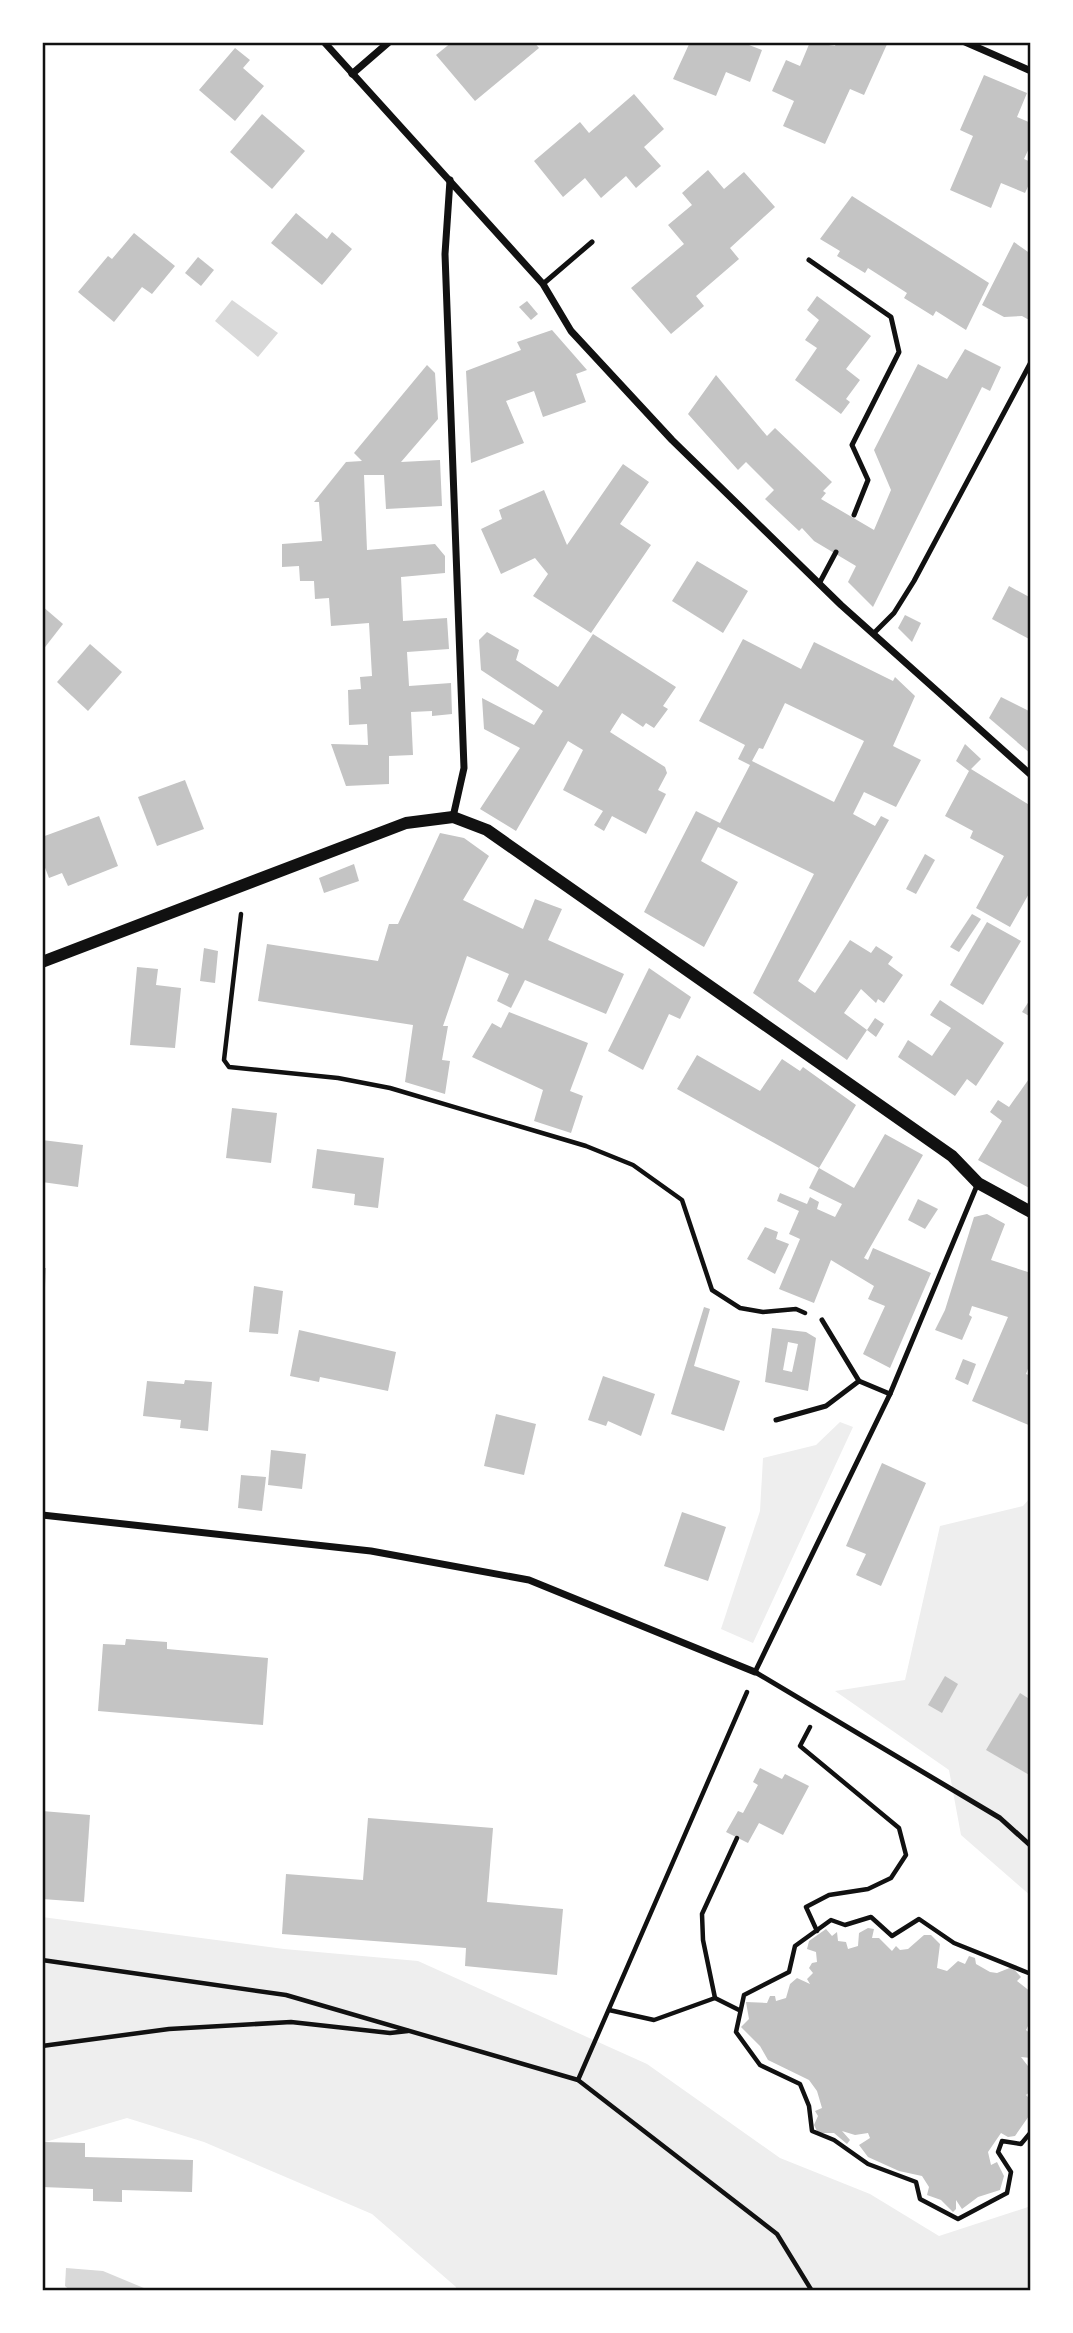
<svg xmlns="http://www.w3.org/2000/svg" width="1073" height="2333" font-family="'IBM Plex Sans',sans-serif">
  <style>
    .green { fill: #eee }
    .water { fill: #d9d9d9 }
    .building { fill: #c4c4c4; fill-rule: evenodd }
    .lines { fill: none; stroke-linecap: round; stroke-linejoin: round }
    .path { stroke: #111; stroke-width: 4.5 }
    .service { stroke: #111; stroke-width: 5 }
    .minor { stroke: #111; stroke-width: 7 }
    .tertiary { stroke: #111; stroke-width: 12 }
    .neatline { fill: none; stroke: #111; stroke-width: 2.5 }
  </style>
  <rect width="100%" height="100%" fill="#fff"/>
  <!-- green -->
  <g class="green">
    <polygon points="840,1422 853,1427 753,1643 721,1629 760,1511 763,1458 816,1445"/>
    <polygon points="1031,1497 1031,1896 961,1835 949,1770 835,1691 905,1680 940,1526 1023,1506"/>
    <polygon points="42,1917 284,1949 418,1961 647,2064 780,2158 870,2194 939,2236 1031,2206 1031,2291 456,2291 456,2287 372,2214 204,2142 127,2118 42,2143"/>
  </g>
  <!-- water -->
  <g class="water">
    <polygon points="232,300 278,333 258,357 215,321"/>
    <polygon points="66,2268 103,2271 151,2291 71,2291 65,2286"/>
  </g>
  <!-- building -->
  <g class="building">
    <polygon points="452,42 534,42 539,48 475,101 436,55"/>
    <polygon points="690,42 750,42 749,45 762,50 750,82 726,72 716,96 673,79"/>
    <polygon points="810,42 835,46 837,42 888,42 864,95 850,89 825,144 783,126 794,101 772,91 786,60 800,66"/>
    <polygon points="235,48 250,60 243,68 264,86 235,121 199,90"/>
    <polygon points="984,75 1027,93 1017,117 1031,123 1031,144 1024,159 1031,162 1031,180 1025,193 1001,183 991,208 950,190 973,136 960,130"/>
    <polygon points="634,94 664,129 644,147 661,166 636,188 626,176 601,198 585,178 563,197 534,161 580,122 589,133"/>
    <polygon points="262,114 305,151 272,189 230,152"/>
    <polygon points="708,170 724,189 744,172 775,207 730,248 739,259 696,296 704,306 671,334 631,288 684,244 668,225 692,205 682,193"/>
    <polygon points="852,196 989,283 966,330 936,311 933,316 904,298 907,293 868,268 865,273 837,256 840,251 820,239"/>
    <polygon points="296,213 327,239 332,232 352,249 322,285 271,243"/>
    <polygon points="134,233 175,266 152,294 142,287 114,322 78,292 108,256 112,259"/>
    <polygon points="1014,242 1031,254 1031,321 1022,316 1004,317 982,305"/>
    <polygon points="198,257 214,270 201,286 185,273"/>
    <polygon points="817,296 871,336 846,369 860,380 846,399 850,402 841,414 795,380 817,348 805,340 819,320 807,310"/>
    <polygon points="527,301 538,314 531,320 519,307"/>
    <polygon points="552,330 587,370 576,374 586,402 543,417 534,391 506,401 524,443 471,463 466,371 521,350 517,342"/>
    <polygon points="965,349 1001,367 990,391 982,387 873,607 848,582 856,566 814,541 802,528 799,531 765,499 774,490 746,462 738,470 688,414 716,375 767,436 775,428 832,482 823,491 826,493 821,499 874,530 891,490 874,450 918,364 947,379"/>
    <polygon points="427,365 435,373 438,419 401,462 440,460 442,506 386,509 384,475 364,475 367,550 435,544 445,556 445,573 401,577 403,621 447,618 449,649 407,652 409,686 451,683 452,714 432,716 432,711 411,712 413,755 389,756 389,784 346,786 331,744 368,745 367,724 349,725 348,690 361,689 360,677 372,676 369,623 331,626 329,598 315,599 314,581 300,581 299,566 282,567 282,544 322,541 319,502 314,502 346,462 362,461 354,453"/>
    <polygon points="623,464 649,482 620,524 651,545 591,633 533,596 548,574 535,558 501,574 481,529 502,519 499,510 544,490 567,545"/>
    <polygon points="697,561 748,591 723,633 672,601"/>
    <polygon points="1009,586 1031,598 1031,640 992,619"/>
    <polygon points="42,606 63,624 42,651"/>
    <polygon points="905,615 921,623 912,642 898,628"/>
    <polygon points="487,632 519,650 516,660 558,687 593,634 676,687 663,706 668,709 654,728 646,723 643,727 622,713 610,732 665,767 667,773 658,790 666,794 646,834 612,816 604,831 594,825 603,811 563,790 583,750 568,741 516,831 480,809 520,748 484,729 482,698 534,725 543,711 481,670 479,640"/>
    <path d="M743,639l58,30 13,-27 79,39 2,-4 20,19 -22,50 28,14 -25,47 -32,-15 -11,22 22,12 6,-10 8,4 -91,161 17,12 35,-53 21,13 5,-7 17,11 -5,7 15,11 -19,28 -6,-4 -2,4 -15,-14 -17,24 23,17 8,-12 9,6 -8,13 -9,-7 -20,30 -94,-67 61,-119 -96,-47 -17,34 37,21 -34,65 -60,-35 52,-101 24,12 30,-58 -12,-6 7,-14 -46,-24zM785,703l79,38 -30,61 -82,-41 7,-13 4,1z"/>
    <polygon points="90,644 122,672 88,711 57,682"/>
    <polygon points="1001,697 1031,712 1031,754 989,718"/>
    <polygon points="965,744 981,759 971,769 1031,806 1031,890 1010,927 976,908 1004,856 970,838 973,831 945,816 969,771 956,761"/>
    <polygon points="185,780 204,829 157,846 138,797"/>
    <polygon points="99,816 118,866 68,886 62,873 49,878 42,860 42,837"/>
    <polygon points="440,833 464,838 489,856 463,900 523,929 535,899 562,909 548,940 624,974 606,1014 525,980 511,1008 497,1001 509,974 467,956 443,1026 448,1026 442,1060 450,1061 445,1094 405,1082 413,1025 258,1001 267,944 378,961 389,924 398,924"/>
    <polygon points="925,854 935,860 916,894 906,889"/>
    <polygon points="354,864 359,881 324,893 319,878"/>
    <polygon points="972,914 981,919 959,952 950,947"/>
    <polygon points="987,922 1021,941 983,1005 950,985"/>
    <polygon points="204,948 218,951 215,983 200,981"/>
    <polygon points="137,967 158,969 156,985 181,988 175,1048 130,1045"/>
    <polygon points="649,968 691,997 680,1019 669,1014 643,1070 608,1051"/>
    <polygon points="1031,998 1031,1017 1022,1012"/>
    <polygon points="940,1000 1004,1043 976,1086 967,1079 955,1096 898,1057 908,1040 932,1056 951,1028 930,1015"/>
    <polygon points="509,1012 588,1043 570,1091 583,1096 571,1133 534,1121 543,1090 472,1057 492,1023 501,1028"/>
    <polygon points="697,1055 760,1091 782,1059 800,1071 803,1067 856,1105 819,1168 677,1089"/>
    <polygon points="1031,1076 1031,1189 978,1160 1002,1121 990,1112 998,1100 1009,1107"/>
    <polygon points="232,1108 277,1113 271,1163 226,1158"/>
    <polygon points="885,1134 923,1155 864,1258 868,1260 873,1248 931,1273 890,1368 863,1354 885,1306 868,1299 874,1286 831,1260 814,1303 779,1289 800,1239 789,1234 799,1211 777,1201 780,1193 807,1204 810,1197 819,1202 817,1209 835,1217 842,1204 809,1188 819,1168 854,1188"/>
    <polygon points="42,1140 83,1145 78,1187 42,1182"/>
    <polygon points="317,1149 384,1158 378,1208 354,1205 355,1194 312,1188"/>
    <polygon points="918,1199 938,1209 925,1229 908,1220"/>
    <polygon points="987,1214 1005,1224 991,1260 1031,1273 1031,1361 1026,1374 1031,1376 1031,1426 972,1401 1008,1317 972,1306 969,1315 972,1317 962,1340 935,1330 945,1310 974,1217"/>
    <polygon points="765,1227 778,1232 776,1239 789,1244 775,1274 747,1259"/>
    <polygon points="42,1268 46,1268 44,1306 42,1306"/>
    <polygon points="254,1286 283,1291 278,1334 249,1332"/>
    <polygon points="704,1307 710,1309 694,1366 740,1381 724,1431 671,1414"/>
    <path d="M772,1328l34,4 10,6 -8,53 -43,-9zM788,1342l10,2 -6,28 -9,-2z"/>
    <polygon points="299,1330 396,1352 388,1391 320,1377 319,1382 290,1376"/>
    <polygon points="963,1359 976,1364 968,1385 955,1379"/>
    <polygon points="603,1376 655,1394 641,1436 608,1421 606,1426 588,1420"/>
    <polygon points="185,1380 212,1382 208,1431 180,1428 181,1420 143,1416 147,1381 184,1384"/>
    <polygon points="496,1414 536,1424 524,1475 484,1466"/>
    <polygon points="271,1450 306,1454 302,1489 268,1485"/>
    <polygon points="882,1463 926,1483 881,1586 856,1575 866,1554 846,1546"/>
    <polygon points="241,1475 266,1477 262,1511 238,1508"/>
    <polygon points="682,1512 726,1527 708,1581 664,1566"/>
    <polygon points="126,1639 167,1642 167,1649 268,1658 263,1725 98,1711 103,1644 125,1645"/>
    <polygon points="945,1676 958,1684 942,1713 928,1705"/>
    <polygon points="1020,1693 1031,1700 1031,1776 986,1750"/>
    <polygon points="760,1768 782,1779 785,1774 809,1786 783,1835 759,1823 748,1843 726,1832 738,1811 743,1813 758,1785 753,1782"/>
    <polygon points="42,1811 90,1815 84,1902 42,1899"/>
    <polygon points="368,1818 493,1828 487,1902 563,1909 557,1975 465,1966 466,1948 282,1934 286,1874 363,1880"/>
    <polygon points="868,1928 874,1929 872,1938 879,1938 892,1951 896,1946 900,1950 908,1949 924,1935 931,1935 940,1944 937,1968 947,1971 958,1961 965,1964 969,1956 975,1958 976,1964 990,1972 997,1973 1012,1967 1021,1977 1017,1981 1031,1992 1031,2020 1026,2030 1031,2034 1031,2058 1021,2057 1031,2070 1031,2091 1026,2095 1031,2100 1031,2113 1015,2136 1008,2137 1001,2133 988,2152 991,2165 997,2162 1004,2176 1000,2190 978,2197 962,2209 956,2200 956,2209 953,2212 941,2200 927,2195 929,2187 922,2176 899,2171 868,2157 859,2145 870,2138 868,2133 855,2135 842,2131 850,2140 847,2144 834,2133 818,2133 814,2125 818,2116 815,2111 822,2108 817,2091 809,2080 768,2060 760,2046 741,2027 749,2019 746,2002 767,2003 770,1996 775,1996 776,2001 786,1998 790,1984 797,1978 810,1984 807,1979 813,1973 809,1968 812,1963 817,1962 816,1952 807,1949 809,1941 826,1929 832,1936 837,1932 838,1941 846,1942 848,1949 858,1946 859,1933"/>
    <polygon points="43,2142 85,2143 85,2157 193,2160 192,2192 122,2190 122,2202 93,2201 93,2189 42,2187"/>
  </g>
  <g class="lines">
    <!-- path -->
    <g class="path">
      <polyline points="241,914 224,1060 229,1067 338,1078 390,1088 586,1146 633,1165 682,1200 712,1290 740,1308 763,1312 796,1309 805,1313"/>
      <polyline points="810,1727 800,1746 899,1828 906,1855 891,1878 868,1889 829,1895 806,1907 817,1931"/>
      <polyline points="737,1838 702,1914 703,1940 715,1998 739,2010"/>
      <polyline points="42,1960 286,1995 578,2080 777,2234 812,2291"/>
      <polyline points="1031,1974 954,1943 919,1919 892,1936 871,1917 845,1925 831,1920 795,1946 789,1972 744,1995 736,2032 760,2065 800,2084 809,2106 812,2131 834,2140 868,2164 916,2182 920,2199 958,2219 1007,2193 1011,2172 998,2152 1002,2141 1021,2144 1031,2132"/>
      <polyline points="609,2010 654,2020 715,1998"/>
      <polyline points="42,2046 169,2029 291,2022 390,2033 408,2031"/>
      <polyline points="578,2080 747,1692"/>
    </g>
    <!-- service -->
    <g class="service">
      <polyline points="809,260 891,317 899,352 852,445 868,480 854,515"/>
      <polyline points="543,284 592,242"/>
      <polyline points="820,582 836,552"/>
      <polyline points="875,632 894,613 914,581 1031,362"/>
      <polyline points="978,1183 890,1394 755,1672 1000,1818 1031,1846"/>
      <polyline points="822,1320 859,1381"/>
      <polyline points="776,1420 826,1406 859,1381 890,1394"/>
    </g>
    <!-- minor -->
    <g class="minor">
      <polyline points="324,42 543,284 571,331 672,440 841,605 1031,775"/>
      <polyline points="965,42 1031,71"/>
      <polyline points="352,74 389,42"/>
      <polyline points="450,180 445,254 464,768 453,817"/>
      <polyline points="42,1515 371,1551 529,1580 755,1672"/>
    </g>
    <!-- tertiary -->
    <polyline class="tertiary" points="42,962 406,823 453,817 487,830 952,1156 978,1183 1031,1212"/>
  </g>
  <!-- border -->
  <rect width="1073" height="2333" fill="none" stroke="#ffffff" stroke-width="88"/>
  <rect x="44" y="44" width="985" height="2245" class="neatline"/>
</svg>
